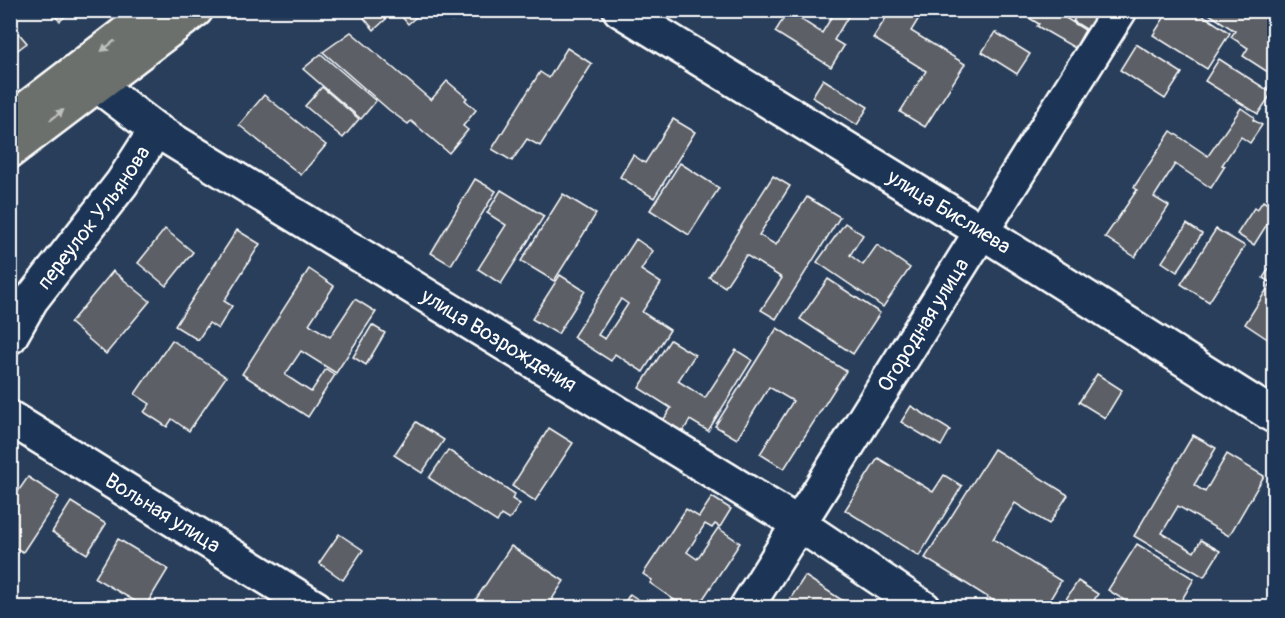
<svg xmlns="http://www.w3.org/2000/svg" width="1285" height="618" font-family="Pangolin,sans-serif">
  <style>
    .building { fill: #5b6066; stroke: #fff; stroke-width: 1.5; fill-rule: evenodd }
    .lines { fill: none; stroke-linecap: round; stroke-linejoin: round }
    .minor-casing { stroke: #fff; stroke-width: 38 }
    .major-casing { stroke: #fff; stroke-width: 38 }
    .minor { stroke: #1d3557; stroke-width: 33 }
    .major { stroke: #6c706d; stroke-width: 33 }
    .oneway { fill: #bdbfbd }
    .labels { text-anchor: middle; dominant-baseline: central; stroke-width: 4.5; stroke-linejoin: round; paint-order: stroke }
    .street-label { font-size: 21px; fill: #fff; stroke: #1d3557 }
  </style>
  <rect width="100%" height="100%" fill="#293e5a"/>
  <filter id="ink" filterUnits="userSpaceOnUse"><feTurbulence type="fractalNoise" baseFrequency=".0167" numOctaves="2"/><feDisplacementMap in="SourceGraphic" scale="12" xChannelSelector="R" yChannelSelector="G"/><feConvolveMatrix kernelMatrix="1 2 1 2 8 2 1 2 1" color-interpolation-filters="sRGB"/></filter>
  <g filter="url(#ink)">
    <!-- building -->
    <g class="building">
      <polygon points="48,10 72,10 60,21"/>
      <polygon points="373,10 396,10 374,30 364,18"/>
      <polygon points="396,10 422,10 423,11 408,24"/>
      <polygon points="436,10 460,10 452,21"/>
      <polygon points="836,10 852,10 834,40 844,46 831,67 775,32 788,11 822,33"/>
      <polygon points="891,10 924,10 911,31 965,64 925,127 900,112 926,71 873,38"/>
      <polygon points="1016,10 1053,10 1085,30 1075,48 1037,26 1039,24"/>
      <polygon points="1080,10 1102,10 1089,31 1073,21"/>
      <polygon points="1169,10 1195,10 1230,33 1207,69 1153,35"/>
      <polygon points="1203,10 1270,10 1266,17 1274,23 1274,76 1243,56 1248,48 1231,37 1235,31"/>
      <polygon points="10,23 27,43 10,56"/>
      <polygon points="351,32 431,100 447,81 467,98 465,100 476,110 463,126 468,130 449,153 411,121 408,124 389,110 323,52"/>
      <polygon points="995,32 1030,54 1017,74 982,52"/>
      <polygon points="1136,44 1182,73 1165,99 1120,70"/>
      <polygon points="567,48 592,64 540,146 527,139 512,161 492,149 540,72 549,78"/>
      <polygon points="321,54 376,101 361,119 303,69"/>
      <polygon points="1219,59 1272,93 1258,114 1205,81"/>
      <polygon points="823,79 868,107 857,125 812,97"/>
      <polygon points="322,87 359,119 343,138 305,106"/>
      <polygon points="264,95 326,145 301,175 239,125"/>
      <polygon points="1241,108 1254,117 1253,120 1262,125 1250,143 1241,137 1222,165 1225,166 1211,188 1175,164 1154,197 1169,206 1135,257 1105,237 1137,190 1134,187 1171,131 1208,156"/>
      <polygon points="673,119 695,132 654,198 620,177 633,155 645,163"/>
      <polygon points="680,163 719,188 689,235 650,210"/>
      <polygon points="773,176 790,186 759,235 776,245 807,197 840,217 776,319 761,310 782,278 746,255 725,287 709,277"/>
      <polygon points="475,179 496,191 451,265 431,253"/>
      <polygon points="501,190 544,216 501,284 478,269 506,225 487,213"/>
      <polygon points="563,194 596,214 554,281 521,261"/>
      <polygon points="1263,201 1274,208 1274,213 1254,245 1237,234 1254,208 1257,210"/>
      <polygon points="845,223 863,235 850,255 863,265 877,245 910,268 883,307 817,262"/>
      <polygon points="1187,224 1202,234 1177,272 1162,262"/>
      <polygon points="165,229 193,252 166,286 138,263"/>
      <polygon points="1216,229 1245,246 1209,302 1181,284"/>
      <polygon points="237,230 260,244 224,301 232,306 218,329 209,323 198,340 175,326"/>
      <path d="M636,239l17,12 -12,19 20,13 -19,29 28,18 -27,42 -28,-18 -4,7 -38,-24zM621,299l7,5 -23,35 -7,-4z"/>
      <polygon points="1274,260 1274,331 1269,340 1245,324 1271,283 1263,278"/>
      <polygon points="309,269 334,286 309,324 330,337 355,299 376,312 336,373 301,351 285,375 311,392 326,369 335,375 308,417 242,374"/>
      <polygon points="113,271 150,301 106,354 70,323"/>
      <polygon points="560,275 585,291 558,334 532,319"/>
      <polygon points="828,279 880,313 853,354 800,319"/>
      <polygon points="372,325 385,333 366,365 353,357"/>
      <polygon points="777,328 846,371 784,469 760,454 793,401 769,387 737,439 715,426"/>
      <polygon points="172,340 226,377 189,431 172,419 167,427 144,412 150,404 135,394"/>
      <polygon points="670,340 695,355 678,381 705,398 736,350 752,360 708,431 690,420 678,439 659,427 671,408 639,388"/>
      <polygon points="1097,374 1122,390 1105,418 1079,402"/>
      <polygon points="911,406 950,430 941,446 901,422"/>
      <polygon points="416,422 444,440 422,473 394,455"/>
      <polygon points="549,428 573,443 535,501 512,486"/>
      <polygon points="1193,435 1216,448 1194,485 1205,492 1227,454 1264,476 1229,536 1178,506 1162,533 1194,552 1201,540 1220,551 1204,577 1134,536"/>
      <polygon points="994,449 1068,495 1049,524 1015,503 993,539 1061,581 1045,608 1005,608 925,558"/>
      <polygon points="448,450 515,494 512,499 520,504 509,520 501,515 497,522 429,478"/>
      <polygon points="878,458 933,492 944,475 962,486 919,556 845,510"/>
      <polygon points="28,477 59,497 23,552 10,545 10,503"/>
      <polygon points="712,497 731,509 720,527 715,524 712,528 705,524 687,552 697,559 718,528 740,543 697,608 686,608 650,583 652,580 643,574 686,509 699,517"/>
      <polygon points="71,502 106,524 87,554 52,532"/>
      <polygon points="339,534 363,550 343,580 319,563"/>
      <polygon points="118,539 168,569 145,607 95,578"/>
      <polygon points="1137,544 1194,579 1177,608 1119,608 1124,600 1108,590"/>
      <polygon points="511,546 564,581 546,608 470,608"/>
      <polygon points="805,576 854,608 784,608"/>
      <polygon points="1078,581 1098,594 1089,608 1060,608"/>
      <polygon points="630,594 651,608 621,608"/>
    </g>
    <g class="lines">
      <!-- minor casing -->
      <g class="minor-casing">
        <g id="minor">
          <path id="s1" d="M620,10l361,221 293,185"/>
          <path id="s2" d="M76,72l21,13 59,45 643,394 125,84"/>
          <path id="s3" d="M10,337l21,-37 91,-117 34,-53"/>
          <path id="s4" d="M10,418l306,190"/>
          <path id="s5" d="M746,608l374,-598"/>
        </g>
      </g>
      <!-- major casing -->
      <g class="major-casing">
        <g id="major">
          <polyline points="10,121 155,10"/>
          <polyline points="10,151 196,10"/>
        </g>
      </g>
      <!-- minor -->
      <use href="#minor" class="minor"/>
      <!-- major -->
      <use href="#major" class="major"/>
    </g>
    <!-- one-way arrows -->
    <defs><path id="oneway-solid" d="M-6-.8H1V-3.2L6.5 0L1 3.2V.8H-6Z" transform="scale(1.5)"/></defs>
    <g class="oneway">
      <use href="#oneway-solid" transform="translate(108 46) rotate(142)"/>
      <use href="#oneway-solid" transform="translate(57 115) rotate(-38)"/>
    </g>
  </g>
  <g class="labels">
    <!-- street labels -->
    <g class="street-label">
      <text stroke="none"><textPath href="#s1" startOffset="386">улица Бислиева</textPath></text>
      <text stroke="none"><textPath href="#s3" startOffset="146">переулок Ульянова</textPath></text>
      <text stroke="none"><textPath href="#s5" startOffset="334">Огородная улица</textPath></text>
      <text stroke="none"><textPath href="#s2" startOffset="501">улица Возрождения</textPath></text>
      <text stroke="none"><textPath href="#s4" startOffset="180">Вольная улица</textPath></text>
    </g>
  </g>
  <!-- margin -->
  <rect width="1285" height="618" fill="none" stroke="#1d3557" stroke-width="36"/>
  <rect x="18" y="18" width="1249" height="582" fill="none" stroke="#fff" stroke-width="2" filter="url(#ink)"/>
</svg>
